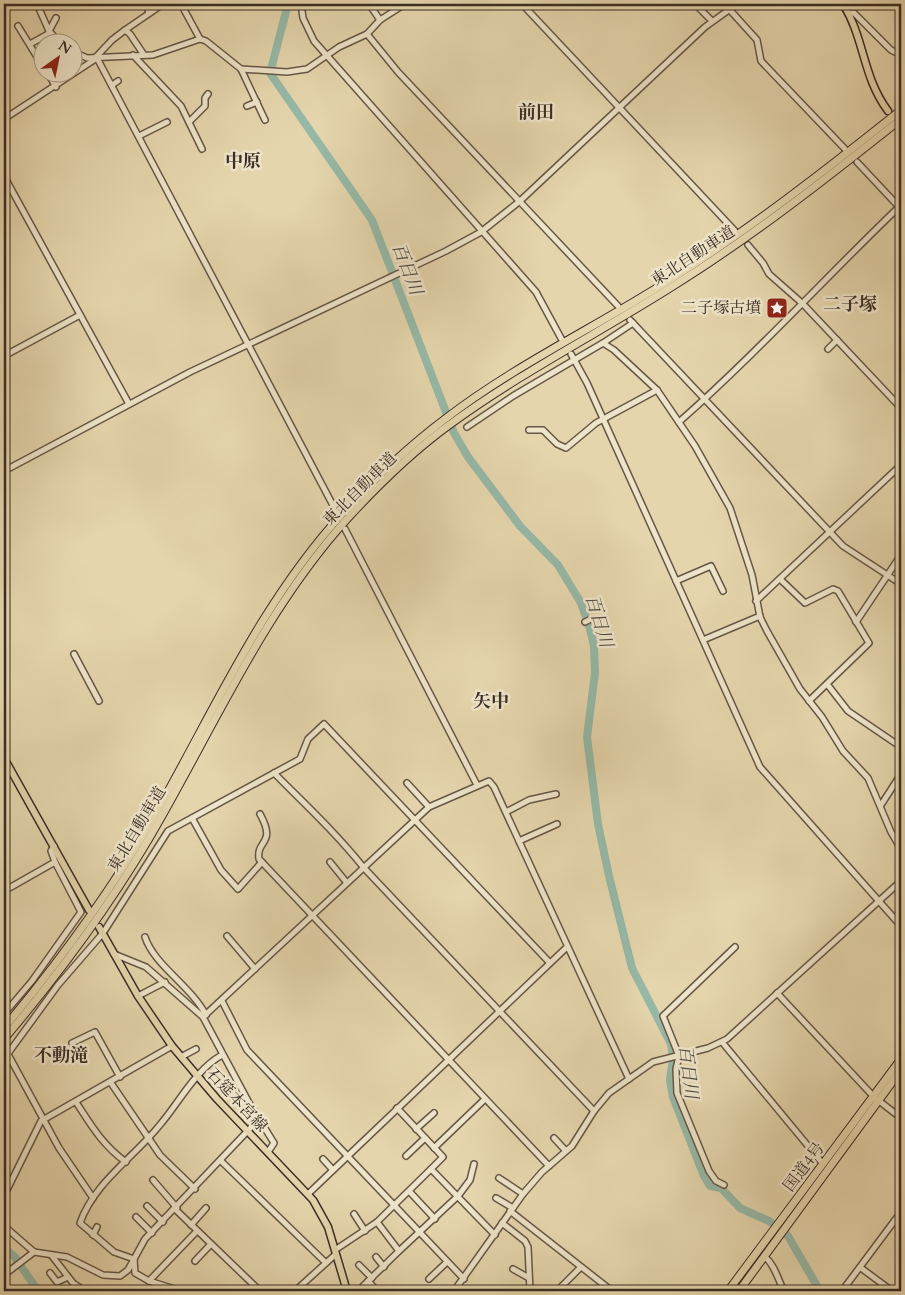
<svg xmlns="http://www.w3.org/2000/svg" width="905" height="1295" font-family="Cardo,'Noto Serif JP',serif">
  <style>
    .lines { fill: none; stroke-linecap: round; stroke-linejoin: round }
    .river { stroke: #96b9a7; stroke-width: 8 }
    .major-tunnel { stroke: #c3b391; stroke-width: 6; stroke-dasharray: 6 3; stroke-linecap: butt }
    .minor-casing { stroke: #665747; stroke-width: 8 }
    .major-casing { stroke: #3b2d25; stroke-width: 9 }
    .highway-casing { stroke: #3b2d25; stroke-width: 9 }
    .minor { stroke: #eee4c9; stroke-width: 5 }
    .major { stroke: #e5d5ac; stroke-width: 6 }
    .highway { stroke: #e5d5ac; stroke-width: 7 }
    .labels { text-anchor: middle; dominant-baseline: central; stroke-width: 5; stroke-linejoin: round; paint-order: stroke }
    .street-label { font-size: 16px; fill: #3b2d25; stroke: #eee4c9 }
    .poi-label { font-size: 16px; fill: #3b2d25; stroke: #eee4c9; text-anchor: end }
    .neighbourhood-label { font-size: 18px; font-weight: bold; fill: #3b2d25; stroke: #eee4c9 }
    .water-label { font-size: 18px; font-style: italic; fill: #4d493f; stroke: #eee4c9 }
  </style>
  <rect width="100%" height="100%" fill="#e5d5ac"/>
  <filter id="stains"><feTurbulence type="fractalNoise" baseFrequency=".004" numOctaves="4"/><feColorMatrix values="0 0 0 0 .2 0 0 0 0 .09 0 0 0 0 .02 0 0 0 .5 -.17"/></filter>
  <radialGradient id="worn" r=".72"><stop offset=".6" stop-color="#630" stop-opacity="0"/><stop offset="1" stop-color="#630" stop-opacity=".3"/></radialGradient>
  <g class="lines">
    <!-- river -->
    <g class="river">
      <polyline points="288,4 270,73 372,220 454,433 468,457 520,526 558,565 581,603 590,629 594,646 595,673 587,737 598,824 609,876 632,968 671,1044 673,1058 670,1080 673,1097 704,1176 710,1186 721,1188 740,1208 769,1221 788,1236 820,1291"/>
      <polyline points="4,1248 14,1256 38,1291"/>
    </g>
    <!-- major-tunnel -->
    <polyline class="major-tunnel" points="888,111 901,127"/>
    <!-- minor casing -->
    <g class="minor-casing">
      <g id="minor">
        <polyline points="37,4 49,31 59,42"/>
        <polyline points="146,4 149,13"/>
        <polyline points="181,4 200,39"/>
        <polyline points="301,4 303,18 314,41 536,292 562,340"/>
        <polyline points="369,4 380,20"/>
        <polyline points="522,4 735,231"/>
        <polyline points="695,4 712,21"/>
        <polyline points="729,9 757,40 761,61 845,149"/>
        <polyline points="849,13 854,13 891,50 901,55"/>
        <polyline points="18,26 42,65"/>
        <polyline points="125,30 163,4"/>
        <polyline points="49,31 56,18"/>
        <polyline points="367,34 398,72 618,306"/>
        <polyline points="30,44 50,33"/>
        <polyline points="72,51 87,58 153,55 200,39 206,41 241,69 265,120"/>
        <polyline points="133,55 181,106 202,149"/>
        <polyline points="95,58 112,40 125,30 130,34 144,55"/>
        <polyline points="97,58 337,513"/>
        <polyline points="241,69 287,72 307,69 339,47 367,34 380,20 405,4"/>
        <polyline points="47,72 56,87"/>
        <polyline points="112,85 118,81"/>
        <polyline points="247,106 257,102"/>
        <polyline points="4,119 97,58"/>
        <polyline points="189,122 205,106 205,98 208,94"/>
        <polyline points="139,136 167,122"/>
        <polyline points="857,162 901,209"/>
        <polyline points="4,176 129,404"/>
        <polyline points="748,245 763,263 769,274 803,304 901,408"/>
        <polyline points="630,320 843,546 901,584"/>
        <polyline points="603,343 633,323"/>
        <polyline points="828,349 837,340"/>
        <polyline points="571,354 587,383 760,767 901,926"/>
        <polyline points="4,356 80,315"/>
        <path d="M679,422c78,-69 148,-146 222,-217"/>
        <polyline points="467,427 513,396 603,343 614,350 657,390 695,446 730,508 752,575 760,617 767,631 800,689 822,717 843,751 868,778 891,832 901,849"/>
        <polyline points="529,430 543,430 557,444 566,448 596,423 657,390"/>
        <polyline points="4,471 190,372 446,251 481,232 520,201 705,27 737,4"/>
        <polyline points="345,529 477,785"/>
        <polyline points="780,579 805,603 833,589 838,591 869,643 809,701"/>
        <polyline points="676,581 711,566 723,591"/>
        <polyline points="756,601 901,465"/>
        <polyline points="585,622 589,620"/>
        <polyline points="856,622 901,555"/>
        <polyline points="703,640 760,616"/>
        <polyline points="74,654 99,701"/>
        <polyline points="827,684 848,711 901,747"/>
        <path d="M274,773c31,31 63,61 90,95l230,243"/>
        <polyline points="407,783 429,807"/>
        <polyline points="881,805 901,774"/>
        <polyline points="506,812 529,800 556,794"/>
        <path d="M260,814c17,31 -4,25 -1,45l290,307"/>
        <polyline points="192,818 221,870 238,889 262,862"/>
        <polyline points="519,841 557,824"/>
        <polyline points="330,862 347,883"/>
        <polyline points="4,891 55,862 51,851 54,846"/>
        <polyline points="227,936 255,969"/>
        <path d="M145,937c9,28 46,49 61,78"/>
        <polyline points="114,954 146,967 203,1017 248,1101 274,1143 268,1152"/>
        <polyline points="777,993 874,1097 901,1118"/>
        <polyline points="138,996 165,982"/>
        <polyline points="222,1001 247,1050 464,1279"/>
        <polyline points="4,1014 32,981 81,912 55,862"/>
        <polyline points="203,1017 429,807 489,781 494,787 629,1079"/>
        <polyline points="722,1042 823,1164"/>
        <polyline points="72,1043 95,1032 120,1077"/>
        <polyline points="4,1047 59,1148 93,1198"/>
        <polyline points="181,1057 196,1049"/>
        <polyline points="4,1059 58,985 103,933 168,831 300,759 308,739 324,724 550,963"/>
        <polyline points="111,1083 160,1155 195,1189"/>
        <path d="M76,1102c15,23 27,44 50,60"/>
        <polyline points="397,1108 443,1157 431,1169 495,1235"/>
        <polyline points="416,1129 434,1113"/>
        <polyline points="554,1138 566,1151"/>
        <polyline points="434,1148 485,1099"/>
        <polyline points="406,1156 425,1138"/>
        <polyline points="323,1159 333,1170"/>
        <polyline points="221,1161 326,1263"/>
        <polyline points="499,1178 523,1194"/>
        <polyline points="153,1180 177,1208"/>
        <polyline points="724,1185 716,1181 709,1171 677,1093 676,1069 679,1056 663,1016 735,947"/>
        <polyline points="409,1191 435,1219"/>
        <polyline points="308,1194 567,947"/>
        <polyline points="4,1196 41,1121 172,1046"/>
        <polyline points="496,1198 513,1208"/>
        <polyline points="147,1206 163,1222"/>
        <polyline points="175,1209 260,1291"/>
        <polyline points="510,1211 612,1291"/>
        <polyline points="354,1214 365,1231"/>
        <polyline points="136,1217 152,1233"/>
        <polyline points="502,1223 525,1241 528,1247 530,1291"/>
        <polyline points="191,1225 206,1208"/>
        <polyline points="4,1226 34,1252 67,1257 103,1275 120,1276 128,1270 145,1239 259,1119"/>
        <path d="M197,1231l-48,50 -14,-8 -1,-14 -20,-7 -34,-29c14,-40 53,-65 79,-97 20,-23 36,-56 63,-71"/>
        <polyline points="93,1235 97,1227"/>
        <polyline points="335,1250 377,1222 431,1169"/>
        <polyline points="399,1251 458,1196 470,1180 474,1164"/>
        <polyline points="52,1256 73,1283 85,1291"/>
        <polyline points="376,1257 384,1267"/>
        <path d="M765,1257c10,8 13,23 19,34"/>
        <polyline points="195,1261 211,1244"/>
        <polyline points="359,1265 372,1278"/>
        <polyline points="861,1268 892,1291"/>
        <polyline points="513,1269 529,1278"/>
        <polyline points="50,1273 57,1282 68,1277"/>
        <polyline points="4,1275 34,1252"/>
        <polyline points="429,1279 447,1262"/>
        <polyline points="149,1281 181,1291"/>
        <polyline points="368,1281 377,1291"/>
        <polyline points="295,1291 336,1254"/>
        <polyline points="358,1291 399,1251 377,1222"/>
        <polyline points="454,1291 523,1194 542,1172 572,1146 594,1111 609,1093 653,1062 708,1048 727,1039 901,881"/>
        <polyline points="557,1291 581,1267"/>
        <polyline points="842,1291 901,1212"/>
      </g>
    </g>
    <!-- major casing -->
    <g class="major-casing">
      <g id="major">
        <path d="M843,4c22,35 19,72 45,107"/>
        <polyline points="4,758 89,910"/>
        <polyline points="99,927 138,996 172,1046 217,1099 313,1200 328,1227 347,1291"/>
      </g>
    </g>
    <!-- highway casing -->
    <g class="highway-casing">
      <g id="highway">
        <path d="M4,1028c56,-67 108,-138 152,-215 58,-102 106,-212 187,-300 31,-34 65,-66 102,-94 69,-53 149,-91 223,-138 82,-52 158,-111 233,-171"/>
        <path d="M4,1039c59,-70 114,-144 159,-225 57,-101 106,-209 184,-295 31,-34 65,-67 102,-94 71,-52 150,-92 224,-139 80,-50 154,-108 228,-167"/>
        <polyline points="728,1291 901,1059"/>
        <polyline points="739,1291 901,1070"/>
      </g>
    </g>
    <!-- minor -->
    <use href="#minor" class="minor"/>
    <!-- major -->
    <use href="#major" class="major"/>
    <!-- highway -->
    <use href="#highway" class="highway"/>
  </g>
  <!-- icons -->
  <defs>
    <g id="sight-square" transform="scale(1.125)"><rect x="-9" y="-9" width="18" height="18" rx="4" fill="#8f2418" stroke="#eee4c9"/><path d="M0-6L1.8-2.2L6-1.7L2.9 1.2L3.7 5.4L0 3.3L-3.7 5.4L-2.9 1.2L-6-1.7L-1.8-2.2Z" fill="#fff"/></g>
  </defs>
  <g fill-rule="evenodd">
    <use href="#sight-square" x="777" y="308"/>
  </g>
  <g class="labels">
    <!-- street labels -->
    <g class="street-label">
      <text transform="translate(693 256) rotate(-33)">東北自動車道</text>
      <text transform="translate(360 489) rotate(-45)">東北自動車道</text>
      <text transform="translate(137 829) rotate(-59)">東北自動車道</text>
      <text transform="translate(237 1100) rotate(47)">石筵本宮線</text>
      <text transform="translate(804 1167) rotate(-53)">国道4号</text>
    </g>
    <!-- poi labels -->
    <g class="poi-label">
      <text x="761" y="308">二子塚古墳</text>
    </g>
    <!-- neighbourhood labels -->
    <g class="neighbourhood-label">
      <text x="536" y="112">前田</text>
      <text x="243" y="161">中原</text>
      <text x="850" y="304">二子塚</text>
      <text x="491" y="701">矢中</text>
      <text x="61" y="1055">不動滝</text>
    </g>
    <!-- water labels -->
    <g class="water-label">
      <text transform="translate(407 269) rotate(69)">百日川</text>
      <text transform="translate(599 621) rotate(73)">百日川</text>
      <text transform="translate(688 1072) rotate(83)">百日川</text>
    </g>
  </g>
  <!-- margin -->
  <rect width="905" height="1295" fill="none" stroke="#e5d5ac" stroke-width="20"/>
  <rect x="5" y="5" width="895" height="1285" fill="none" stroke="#3b2d25" stroke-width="2.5"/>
  <rect x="10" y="10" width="885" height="1275" fill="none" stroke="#3b2d25"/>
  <!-- north arrow -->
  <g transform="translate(58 58) rotate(33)"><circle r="24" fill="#eee4c9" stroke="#a69b87"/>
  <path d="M0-4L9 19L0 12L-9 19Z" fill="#8f2418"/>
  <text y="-8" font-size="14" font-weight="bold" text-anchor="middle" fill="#3b2d25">N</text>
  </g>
  <rect width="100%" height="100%" filter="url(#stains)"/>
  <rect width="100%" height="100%" fill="url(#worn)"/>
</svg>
